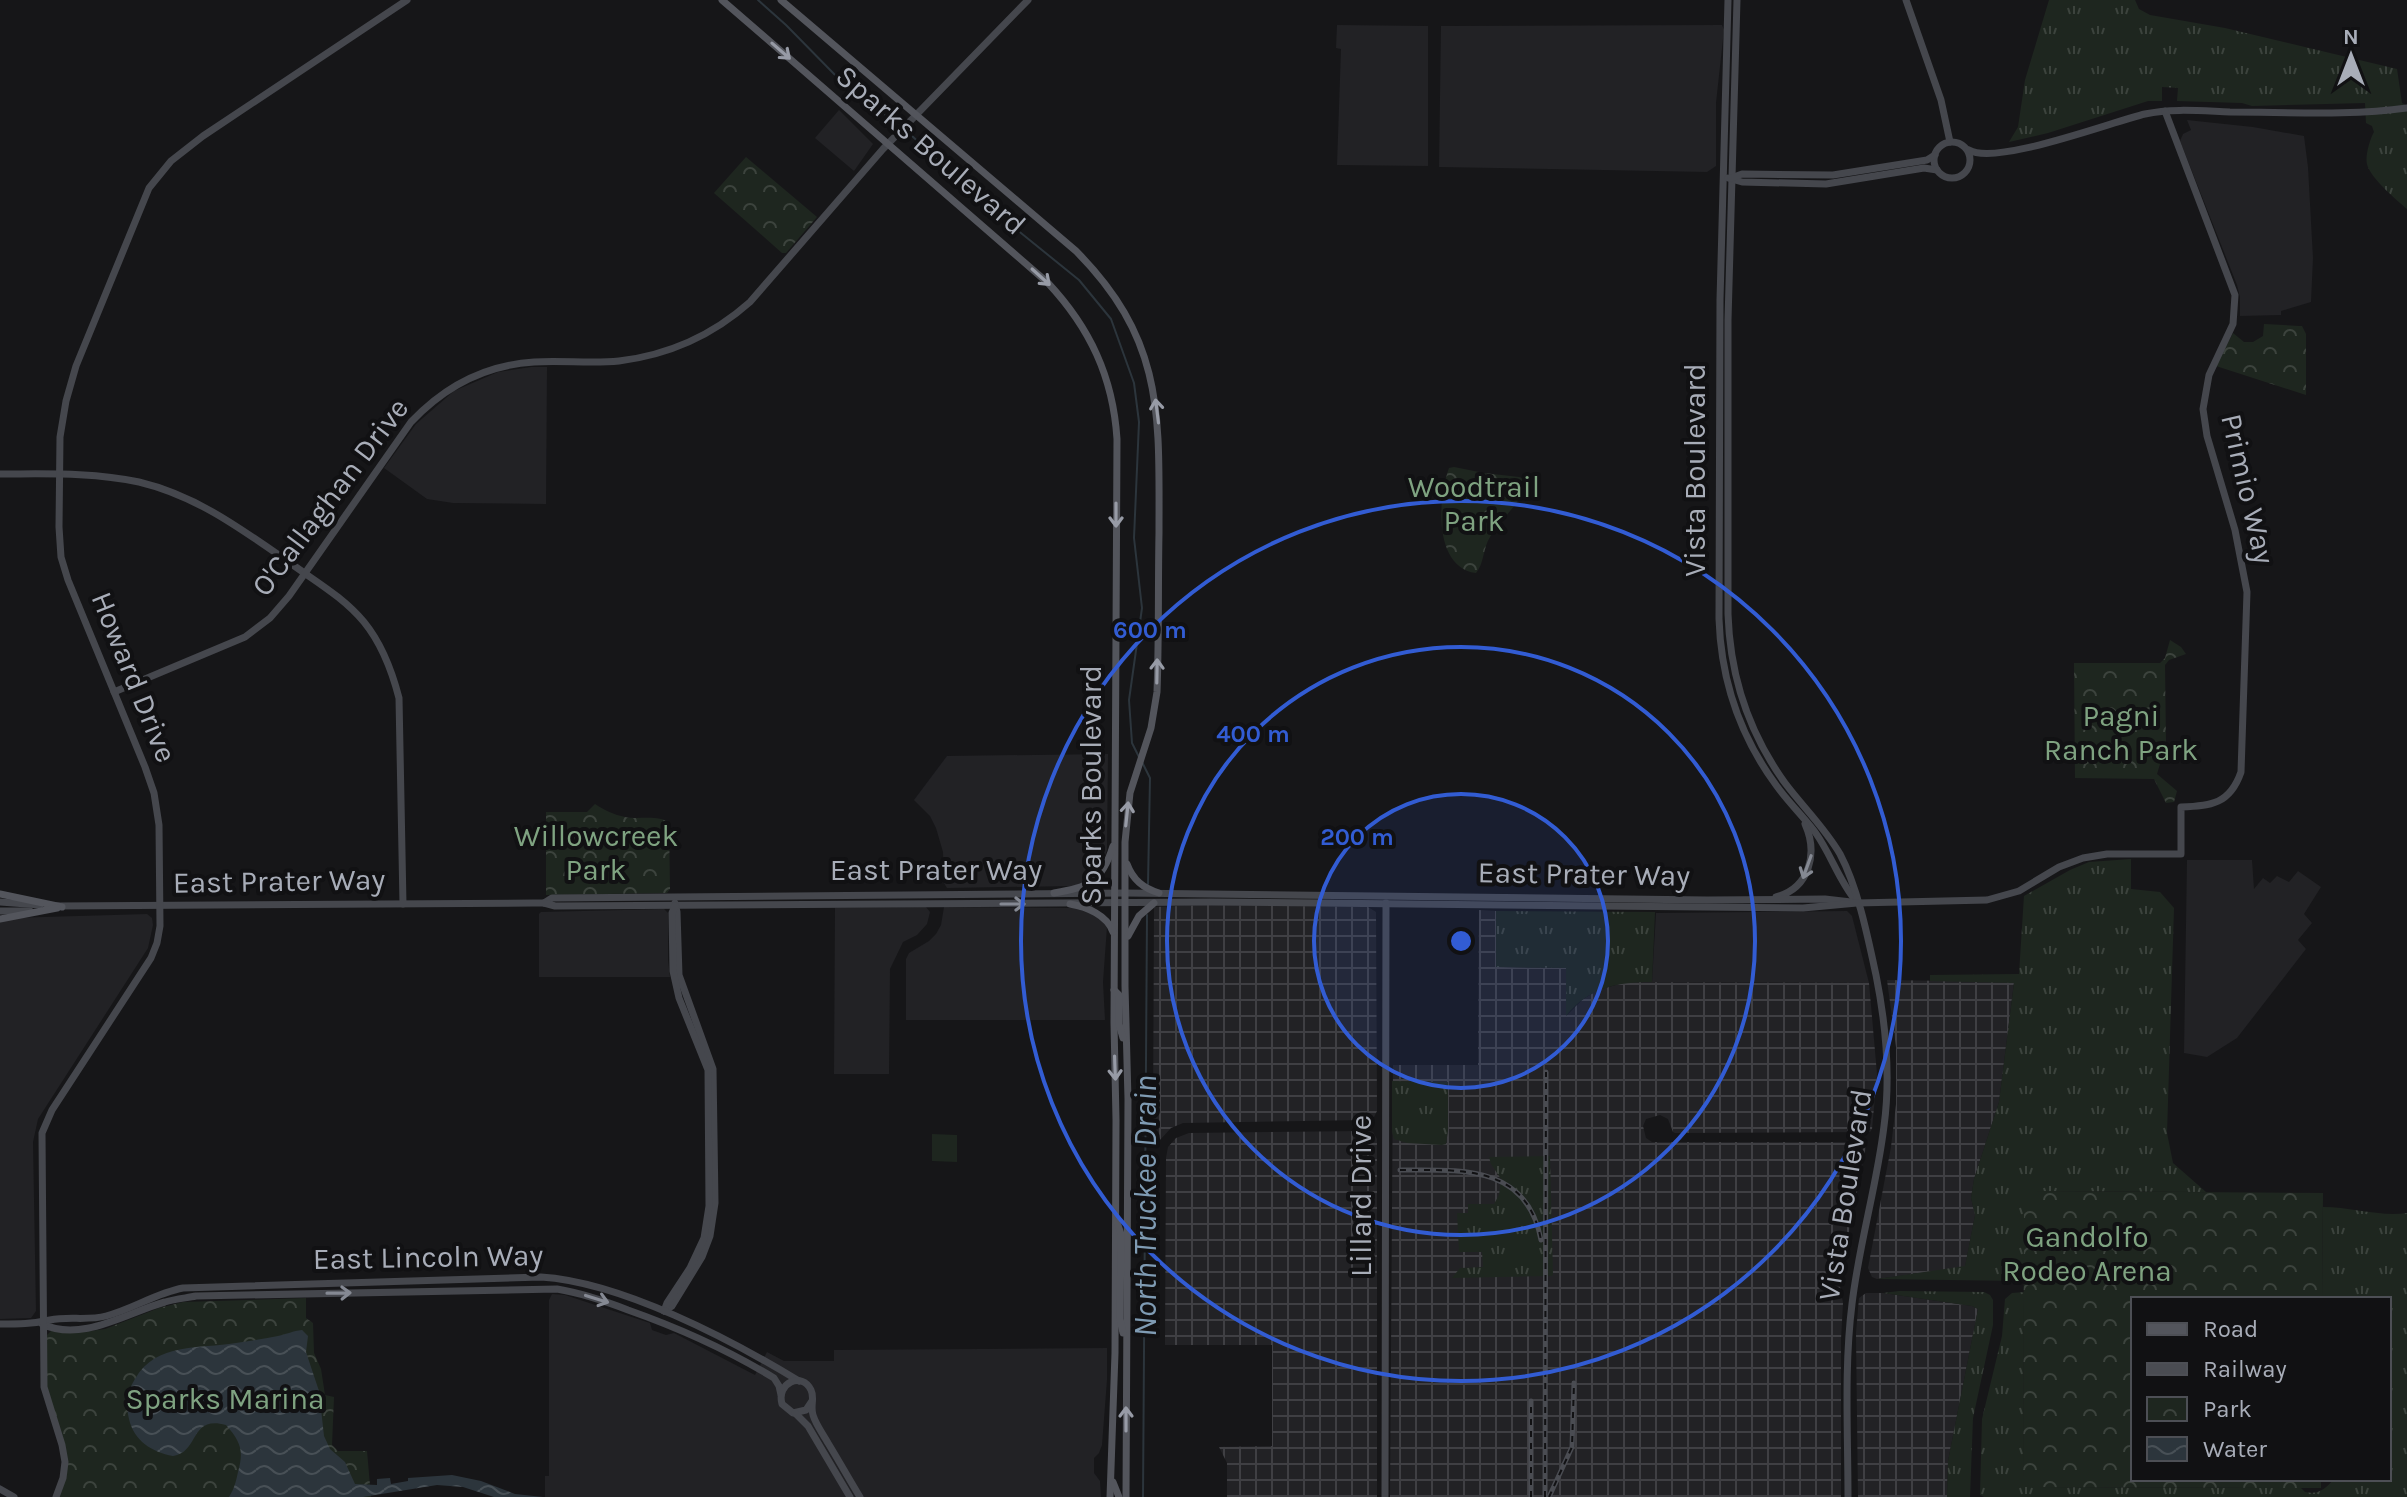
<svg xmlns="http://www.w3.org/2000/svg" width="2407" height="1497" font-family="Karla,sans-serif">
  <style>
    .built { fill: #222225 }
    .industrial { fill: url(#industrial-grid) }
    .grass { fill: url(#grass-tufts) }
    .park { fill: url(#park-crowns) }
    .garden { fill: #1e261f }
    .water { fill: url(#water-waves) }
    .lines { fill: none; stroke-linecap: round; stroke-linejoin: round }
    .stream { stroke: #2c353c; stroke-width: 2 }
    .secondary { stroke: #45474d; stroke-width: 7 }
    .primary { stroke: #53555c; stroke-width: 7 }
    .rail-casing { stroke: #4a4c52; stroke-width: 5 }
    .rail { stroke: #111113; stroke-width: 2; stroke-dasharray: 6; stroke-linecap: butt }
    .oneway { stroke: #979ba6 }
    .oneway2 { stroke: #858993 }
    .ring { fill: none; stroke: #325cd3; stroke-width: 4 }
    .labels { text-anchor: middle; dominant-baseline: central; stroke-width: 8; stroke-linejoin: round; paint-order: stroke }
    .street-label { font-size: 30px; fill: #a8adb8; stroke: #111113 }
    .park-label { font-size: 30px; fill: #7fa381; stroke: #111113 }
    .water-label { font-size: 32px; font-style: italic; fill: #7f9bb3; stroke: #111113 }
    .centre { fill: #325cd3; stroke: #111113; stroke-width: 4 }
    .ring-label { font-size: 24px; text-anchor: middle; font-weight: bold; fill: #325cd3; stroke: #111113; stroke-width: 8; stroke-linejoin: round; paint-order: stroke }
  </style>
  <defs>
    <pattern id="industrial-grid" width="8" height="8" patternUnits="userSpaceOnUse" patternTransform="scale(2)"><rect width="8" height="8" fill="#222225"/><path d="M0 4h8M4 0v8" fill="none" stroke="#3f3f43"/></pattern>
    <pattern id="grass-tufts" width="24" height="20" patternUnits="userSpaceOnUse" patternTransform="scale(2)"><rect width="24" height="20" fill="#1e261f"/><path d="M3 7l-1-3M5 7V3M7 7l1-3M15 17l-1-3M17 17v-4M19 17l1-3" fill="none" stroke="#3c433d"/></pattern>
    <pattern id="park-crowns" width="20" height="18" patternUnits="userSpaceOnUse" patternTransform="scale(2)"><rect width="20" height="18" fill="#1e261f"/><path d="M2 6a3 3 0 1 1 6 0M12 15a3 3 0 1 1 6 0" fill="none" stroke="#3c433d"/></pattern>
    <pattern id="water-waves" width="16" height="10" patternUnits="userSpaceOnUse" patternTransform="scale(2)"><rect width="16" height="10" fill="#2c353c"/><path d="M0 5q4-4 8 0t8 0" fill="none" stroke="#485056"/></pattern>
  </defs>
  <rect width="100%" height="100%" fill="#161618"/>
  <!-- built -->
  <g class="built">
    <polygon points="1337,25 1428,26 1428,166 1337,165 1341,49 1336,48"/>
    <polygon points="1722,25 1724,30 1716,103 1716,166 1707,172 1439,167 1441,26"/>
    <polygon points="839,110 873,144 854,171 815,138"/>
    <polygon points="2187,120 2253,127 2304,136 2308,167 2313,258 2311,302 2281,311 2281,315 2240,316 2240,297 2237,285 2180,141 2183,134 2191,130"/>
    <polygon points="531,367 547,367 546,504 453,503 427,499 384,468 416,424 454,391 498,372"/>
    <polygon points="1108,754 1107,850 1100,870 1093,877 1083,883 1073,886 947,888 944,883 943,852 936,828 930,816 914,800 947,756"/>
    <polygon points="2187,860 2252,860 2254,889 2263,878 2270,883 2277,876 2289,882 2298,871 2321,887 2304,914 2312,923 2298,940 2306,949 2237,1038 2207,1057 2184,1053"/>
    <polygon points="926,907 930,912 927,924 917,935 903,942 890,969 889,1074 834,1074 835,908"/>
    <polygon points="944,907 1074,908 1095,915 1105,923 1107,927 1103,982 1105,1020 906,1020 906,959 909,953 929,941 936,934 941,925"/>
    <polygon points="664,909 668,913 668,960 670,977 539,977 539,914 541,912"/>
    <polygon points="1847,911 1852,916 1869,983 1652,982 1656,913"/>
    <polygon points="147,914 152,918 153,925 148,948 38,1119 33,1142 36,1311 31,1318 0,1319 0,921 10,918"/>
    <polygon points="552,1294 565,1295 650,1323 652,1330 666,1335 674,1333 755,1375 767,1352 784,1361 834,1361 834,1350 1107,1348 1107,1380 1102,1445 1099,1453 1094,1458 1094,1473 1100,1481 1101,1497 545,1497 545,1476 549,1476 549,1300"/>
  </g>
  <!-- industrial -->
  <g class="industrial">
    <polygon points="1205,905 1368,907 1376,912 1377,1111 1374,1117 1367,1120 1183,1123 1171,1128 1159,1141 1153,1129 1154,907"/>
    <polygon points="1479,910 1496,911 1497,967 1566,968 1567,1015 1582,1000 1598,990 1627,982 1869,983 1877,1074 1872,1129 1870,1132 1675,1133 1673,1132 1668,1119 1660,1115 1646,1119 1643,1126 1646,1138 1652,1142 1867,1142 1845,1252 1837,1270 1843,1303 1841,1339 1841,1497 1390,1497 1393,1065 1478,1065"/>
    <polygon points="1887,980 2014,982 1999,1102 1974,1179 1971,1198 1975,1215 1965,1267 1877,1279 1872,1277 1868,1268 1891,1147 1896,1104 1896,1047"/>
    <polygon points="1368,1131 1373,1132 1377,1139 1377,1497 1227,1497 1227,1463 1219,1447 1272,1446 1272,1345 1165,1345 1166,1158 1168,1147 1176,1138 1189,1133"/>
    <polygon points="1866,1293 1883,1293 1972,1306 1978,1309 1948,1461 1947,1497 1858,1497 1856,1333 1859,1298"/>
  </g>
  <!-- grass -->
  <g class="grass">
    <path d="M2049,0h86l4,9 11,6 75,13 172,41 5,34 5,3v103c-10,-9 -37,-31 -40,-45 -2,-8 3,-25 7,-32l-2,-6 -6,-3 -1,-20 -113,3 -10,-3 -65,-2 1,-13 -16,-1v14h-14l-100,32 -39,9 9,-15 7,-47z"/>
    <polygon points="2131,859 2131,889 2160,892 2174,908 2167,1133 2173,1163 2206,1192 2025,1191 2024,1281 1877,1279 1965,1266 1975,1215 1971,1198 1974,1179 1999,1102 2014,983 1930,981 1930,975 2019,974 2024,896 2070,870 2089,862"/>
    <path d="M1496,911l159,1 -3,70c-34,0 -63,5 -86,34v-48l-70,-1z"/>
    <polygon points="1392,1081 1448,1082 1448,1131 1446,1144 1442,1145 1407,1143 1394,1139 1392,1132"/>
    <polygon points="1550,1156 1553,1274 1552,1276 1452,1278 1460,1268 1483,1267 1482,1252 1459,1252 1457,1213 1468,1213 1468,1204 1494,1204 1499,1195 1501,1179 1491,1164 1489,1157"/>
    <path d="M2323,1207c28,0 57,10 84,6v284h-423l-4,-2 2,-76 20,-83 3,-37 7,-6 12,-1 -1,195 278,1 4,4c14,3 20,-3 29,-13h55v-180h-67z"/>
    <polygon points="1899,1291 1984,1292 1990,1295 1993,1300 1993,1325 1973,1418 1970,1497 1947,1497 1948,1461 1978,1309 1972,1306 1883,1293"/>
  </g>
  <!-- park -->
  <g class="park">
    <polygon points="746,157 817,217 786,253 782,253 714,193"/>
    <polygon points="2264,324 2299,326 2302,326 2306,334 2306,395 2216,366 2233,333 2244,342 2253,342 2263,336"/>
    <path d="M1454,467l30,6 35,4 6,2 3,5c-8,19 -27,35 -38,53 -7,11 -6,27 -14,36 -43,-6 -38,-75 -27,-105z"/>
    <polygon points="2170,640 2181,647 2186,654 2169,660 2165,665 2166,744 2157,774 2177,791 2174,802 2166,803 2154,779 2075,778 2074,663 2160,663 2165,658"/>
    <path d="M595,804c9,6 19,11 30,13 14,3 33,-3 44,6l1,66 -3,4 -121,2v-83h41z"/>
    <polygon points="2024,1191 2323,1193 2322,1299 2133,1299 2133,1479 2321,1479 2321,1488 2023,1487"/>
    <path d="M306,1298v20l7,5 1,30 7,16 4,26 9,2 -2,48 6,6h29l4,46h-313c23,-49 -4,-64 -11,-110 -3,-16 -1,-34 -1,-51l5,-5 33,1 21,-3 54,-21 24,-6z"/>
  </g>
  <!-- garden -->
  <polygon class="garden" points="932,1134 957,1135 957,1162 932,1161"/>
  <!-- water -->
  <path class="water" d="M302,1330l6,6 -2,16 13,39 5,45 6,13 15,13 10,22 22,1v-6l13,-1 1,6 17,-3v-3l44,-3 29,6 34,13 28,3h-49l-31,-10 -26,-2 -74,12h-134c5,-8 7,-15 9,-25 6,-21 3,-30 -12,-47 -37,-10 -26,27 -53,31 -21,-4 -39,-15 -44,-37 -4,-19 -4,-23 6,-40 21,-37 65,-30 101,-36 14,-2 28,-4 42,-7 9,-2 15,-5 24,-6z"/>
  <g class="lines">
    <!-- stream -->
    <g class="stream">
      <polyline points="758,0 786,25 840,80 894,122"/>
      <polyline points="910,134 974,195 1079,280 1111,319 1134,383 1139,422 1134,538 1142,608 1129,700 1132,743 1139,757"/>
      <polyline points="1142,762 1150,778 1148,884"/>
      <polyline points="1143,1497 1147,915"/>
    </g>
    <!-- secondary -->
    <g class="secondary">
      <path d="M1728,0l-8,300 -1,319c2,60 21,117 57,166 12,17 27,31 39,47 16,22 24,49 41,69"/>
      <path d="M1737,0l-9,320v294c2,61 21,119 57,169 18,24 40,45 55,71 18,34 28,84 36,121 10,50 15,100 8,151 -7,59 -25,118 -32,178 -8,63 -4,129 -4,193"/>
      <polyline points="1906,0 1941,100 1950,142"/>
      <circle cx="1952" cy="160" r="18"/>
      <path d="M1969,150c27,16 142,-28 176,-36 28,-6 57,-3 85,-2 58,0 120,4 177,-4"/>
      <polyline points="1728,178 1742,182 1826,184 1924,168 1937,170"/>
      <polyline points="1731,178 1742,174 1833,175 1927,160 1935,155"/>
      <path d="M0,474c47,0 93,-2 139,8 59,14 105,49 154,83 25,18 51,33 71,57 18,22 28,49 35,76l4,206"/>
      <path d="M114,692l131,-55 25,-19 19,-22 122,-174c33,-35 74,-57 123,-60 28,-2 57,2 85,-1 49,-6 94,-26 131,-59l133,-153 145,-149"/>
      <path d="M1776,897c34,-9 42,-44 29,-73"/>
      <polyline points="0,902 40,905"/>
      <polyline points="544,903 552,898 1125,893 1707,900 1825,899 1851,902"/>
      <path d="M56,906l477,-3h11l11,3 656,-4 592,6 54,-5 130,-3 32,-9 40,-24 24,-9 24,-4h74v-47c30,-1 49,-3 60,-35l6,-180 -12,-62 -28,-94 -4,-27 6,-34 24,-51 2,-29 -70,-184"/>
      <polyline points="0,911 30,911"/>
      <polyline points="664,1311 672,1306 702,1257 710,1236 715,1203 713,1069 679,975 677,912 675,903"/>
      <polyline points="664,1311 667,1303 690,1268 704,1238 709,1206 708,1070 679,998 673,971 672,913 675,906"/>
      <path d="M0,1324c19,0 32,0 50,-4 18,-4 38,1 56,-4 27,-7 50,-23 77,-28l358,-11c80,5 189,62 258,104"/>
      <path d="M42,1324c40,19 86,-12 123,-22 10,-3 21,-4 31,-6l361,-7c24,4 48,12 71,21 51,18 100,40 146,68l5,8 2,9"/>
      <path d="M812,1401l-6,9 -13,3 -11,-9c-6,-21 20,-33 29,-14 4,8 -1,16 2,25 3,10 10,19 15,28 11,18 21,36 32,54"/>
      <polyline points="795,1413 808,1426 850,1497"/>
      <polyline points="0,1489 14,1497"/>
      <polyline points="56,1497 63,1478 65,1462 62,1445 44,1387 42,1133 52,1110 151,958 157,943 160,926 159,825 154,793 145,767 68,580 61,557 59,527 60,437 66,401 76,366 149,188 171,161 203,136 407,0"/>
      <polyline points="1385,1497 1386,903"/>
    </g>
    <!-- primary -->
    <g class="primary">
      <path d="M722,0l326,283c42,45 65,94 69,156l-3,584 2,97 -1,233 -5,144"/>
      <path d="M781,0l295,251c89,90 83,164 83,282 -1,53 0,107 -2,159l-6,36 -21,65 -5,49v144l3,113 -2,398"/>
      <path d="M1127,864c6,16 16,24 32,29"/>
      <path d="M1054,893c35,-6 48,-11 59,-47"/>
      <polyline points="0,894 62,907"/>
      <path d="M1070,904c17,3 37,11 43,28"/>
      <polyline points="0,919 57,908"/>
      <polyline points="1128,936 1139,916 1154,903"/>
      <polyline points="1114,990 1119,995 1119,1024 1123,1038"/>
      <polyline points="1117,1222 1121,1234 1120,1319 1123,1333"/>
      <polyline points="1113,1482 1119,1497"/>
    </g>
    <!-- rail casing -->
    <g class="rail-casing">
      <g id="rail">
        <path d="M1400,1170c60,0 127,-6 141,70"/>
        <polyline points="1531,1497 1531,1401"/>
        <polyline points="1545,1497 1546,1072"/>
        <polyline points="1549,1497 1572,1447 1574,1383"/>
      </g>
    </g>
    <!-- rail -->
    <use href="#rail" class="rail"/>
  </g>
  <!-- one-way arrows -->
  <defs><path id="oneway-shaft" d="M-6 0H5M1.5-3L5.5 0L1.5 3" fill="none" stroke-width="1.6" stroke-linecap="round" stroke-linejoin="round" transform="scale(2)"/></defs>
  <g class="oneway">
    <use href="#oneway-shaft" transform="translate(781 51) rotate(41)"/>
    <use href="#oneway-shaft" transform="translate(1041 277) rotate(42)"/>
    <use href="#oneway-shaft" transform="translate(1157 411) rotate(-97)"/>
    <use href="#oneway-shaft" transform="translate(1116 515) rotate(90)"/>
    <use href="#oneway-shaft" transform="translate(1157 671) rotate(-89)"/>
    <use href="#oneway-shaft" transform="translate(1127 814) rotate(-84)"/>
    <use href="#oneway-shaft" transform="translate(1115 1068) rotate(88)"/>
    <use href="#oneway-shaft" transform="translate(1126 1419) rotate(-90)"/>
  </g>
  <g class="oneway2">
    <use href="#oneway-shaft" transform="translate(1807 867) rotate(110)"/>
    <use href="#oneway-shaft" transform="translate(1013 904)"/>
    <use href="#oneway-shaft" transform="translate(339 1293) rotate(-1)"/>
    <use href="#oneway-shaft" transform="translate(597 1299) rotate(17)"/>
  </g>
  <!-- distance rings -->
  <circle cx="1461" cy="941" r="147" fill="#325cd3" fill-opacity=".12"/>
  <g class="ring">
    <circle cx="1461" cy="941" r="147"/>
    <circle cx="1461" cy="941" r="294"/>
    <circle cx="1461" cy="941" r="440"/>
  </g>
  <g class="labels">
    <!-- street labels -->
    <g class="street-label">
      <text transform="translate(931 150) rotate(41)">Sparks Boulevard</text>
      <text transform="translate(1695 470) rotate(-90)">Vista Boulevard</text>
      <text transform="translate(2248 489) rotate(77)">Primio Way</text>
      <text transform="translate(330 497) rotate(-53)">O'Callaghan Drive</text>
      <text transform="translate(134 677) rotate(68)">Howard Drive</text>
      <text transform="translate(1091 785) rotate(-90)">Sparks Boulevard</text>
      <text x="936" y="870">East Prater Way</text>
      <text transform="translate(1584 874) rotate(1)">East Prater Way</text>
      <text transform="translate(279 881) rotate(-1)">East Prater Way</text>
      <text transform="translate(1845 1195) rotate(-81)">Vista Boulevard</text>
      <text transform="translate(1361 1196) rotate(-90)">Lillard Drive</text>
      <text transform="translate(428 1257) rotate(-1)">East Lincoln Way</text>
    </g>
    <!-- park labels -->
    <g class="park-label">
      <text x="1474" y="487">Woodtrail<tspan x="1474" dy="34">Park</tspan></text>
      <text x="2121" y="716">Pagni<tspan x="2121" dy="34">Ranch Park</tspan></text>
      <text x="596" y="836">Willowcreek<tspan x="596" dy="34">Park</tspan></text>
      <text x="2087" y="1237">Gandolfo<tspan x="2087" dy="34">Rodeo Arena</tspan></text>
      <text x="225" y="1399">Sparks Marina</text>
    </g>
    <!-- water labels -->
    <g class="water-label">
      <text transform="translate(1145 1206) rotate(-90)">North Truckee Drain</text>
    </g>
  </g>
  <circle cx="1461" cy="941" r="12" class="centre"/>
  <g class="ring-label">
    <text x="1150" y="638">600 m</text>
    <text x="1253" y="742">400 m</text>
    <text x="1357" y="845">200 m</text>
  </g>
  <!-- legend -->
  <rect x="2131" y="1297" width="260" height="184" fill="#111113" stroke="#4d4f55" stroke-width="2"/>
  <rect x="2147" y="1323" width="40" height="12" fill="#53555c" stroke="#4d4f55" stroke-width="2"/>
  <text x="2203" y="1337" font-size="24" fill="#a8adb8">Road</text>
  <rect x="2147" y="1363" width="40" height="12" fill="#4a4c52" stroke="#4d4f55" stroke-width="2"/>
  <text x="2203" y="1377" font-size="24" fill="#a8adb8">Railway</text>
  <rect x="2147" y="1397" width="40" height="24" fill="url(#park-crowns)" stroke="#4d4f55" stroke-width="2"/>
  <text x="2203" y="1417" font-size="24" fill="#a8adb8">Park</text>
  <rect x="2147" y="1437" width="40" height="24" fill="url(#water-waves)" stroke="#4d4f55" stroke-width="2"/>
  <text x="2203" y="1457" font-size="24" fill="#a8adb8">Water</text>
  <!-- north arrow -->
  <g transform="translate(2351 56)" stroke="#111113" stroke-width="6" paint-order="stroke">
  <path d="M0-6L14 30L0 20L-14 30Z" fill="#a8adb8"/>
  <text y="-12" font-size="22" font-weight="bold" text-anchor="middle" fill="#a8adb8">N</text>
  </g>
</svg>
